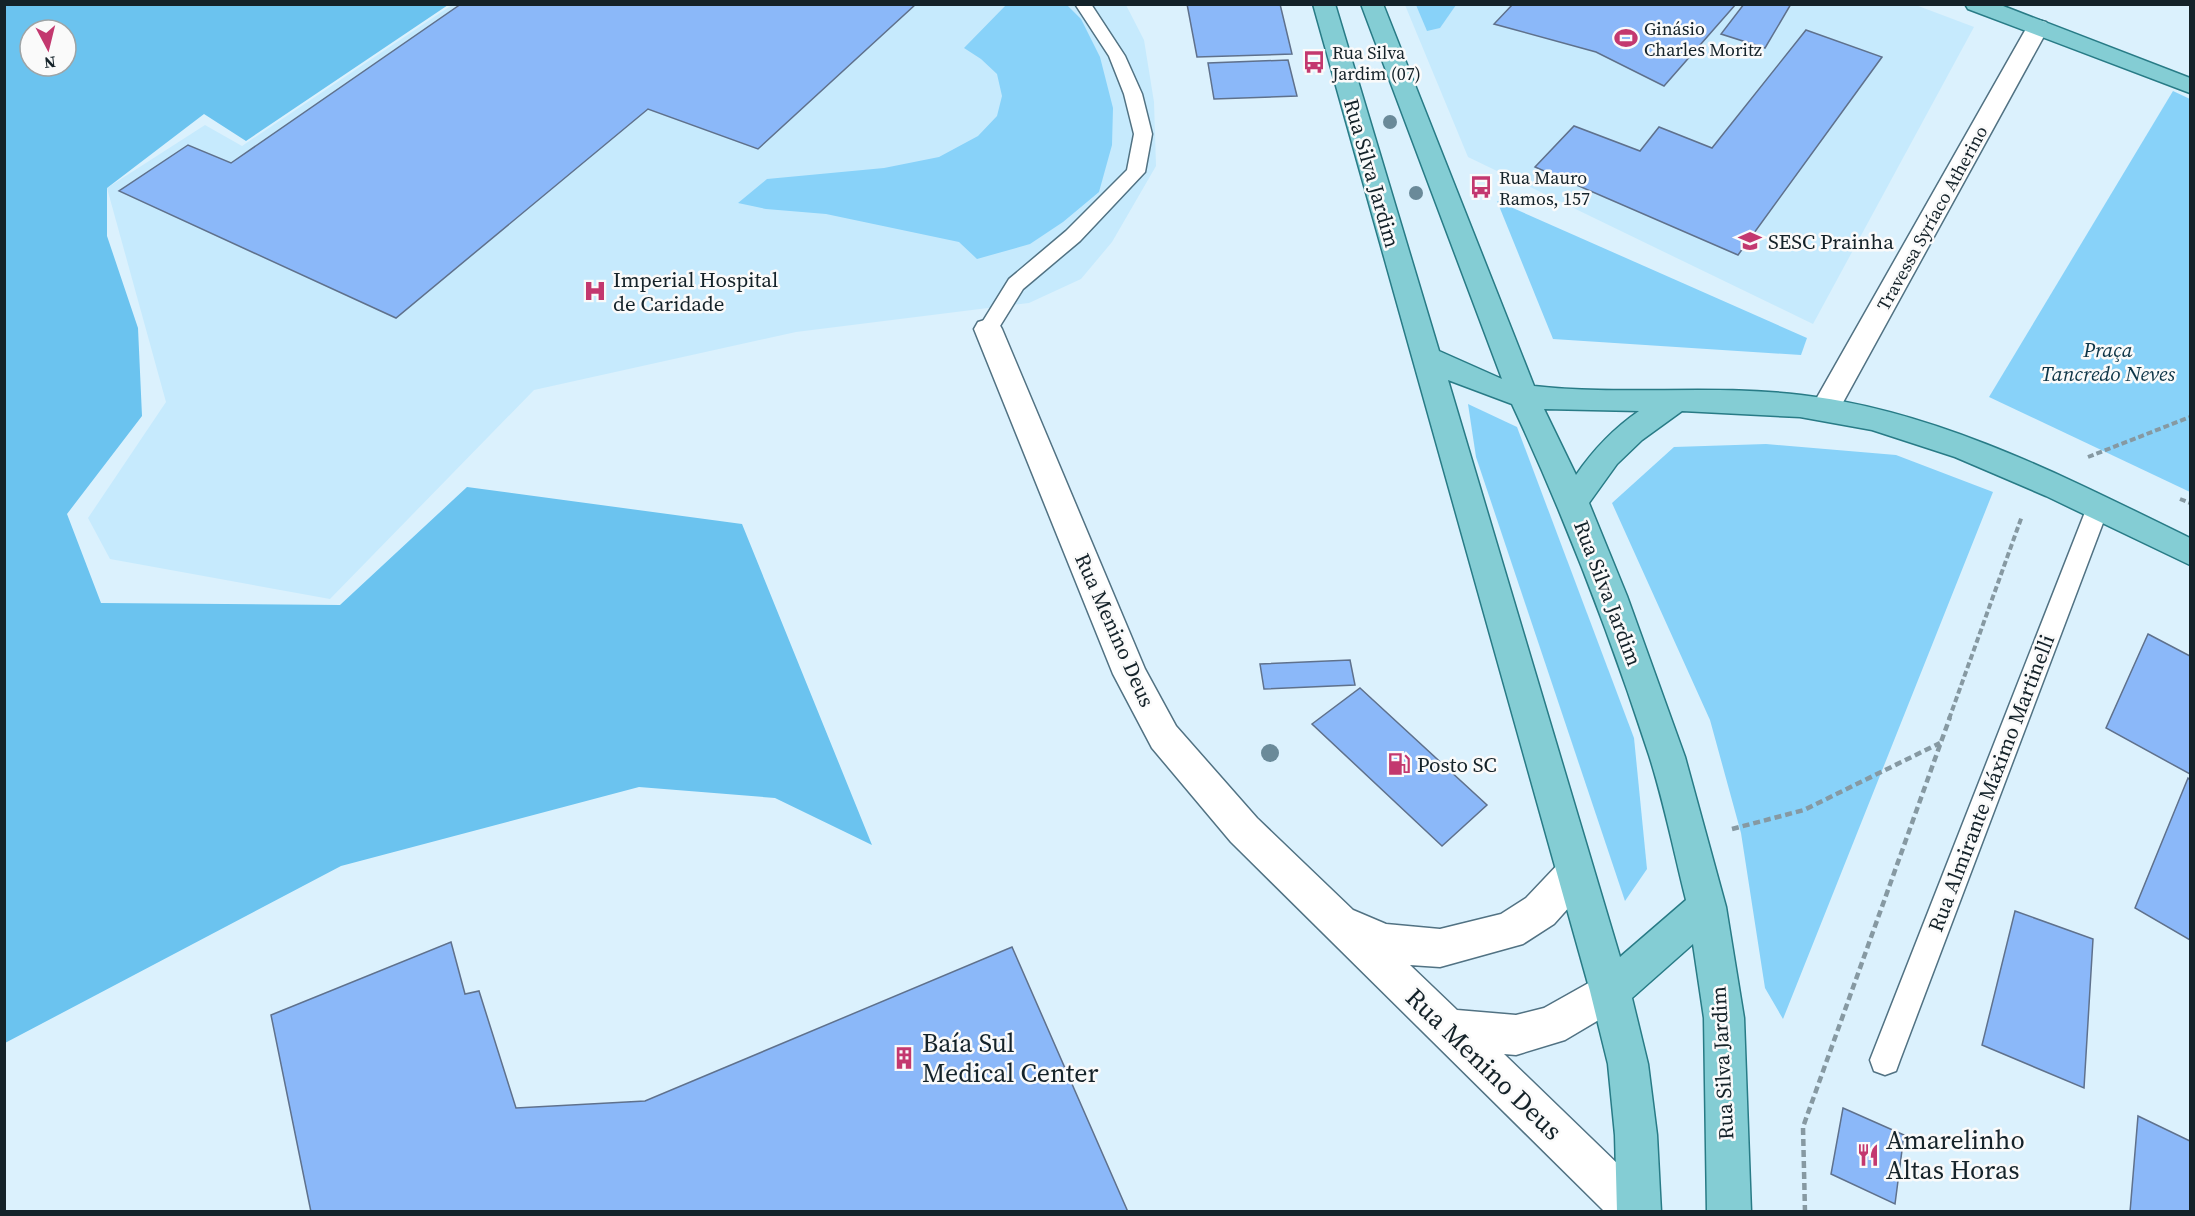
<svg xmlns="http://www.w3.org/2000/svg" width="2195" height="1216" font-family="'Source Serif 4',serif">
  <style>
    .built { fill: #c6eafd }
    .green { fill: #88d2f9 }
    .forest { fill: #6bc3ef; fill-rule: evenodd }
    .building { fill: #8bb8f9; stroke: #5f718c; stroke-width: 1.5 }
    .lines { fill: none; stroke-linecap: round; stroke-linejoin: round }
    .service-casing { stroke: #517283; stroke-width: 3 }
    .minor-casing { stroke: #517283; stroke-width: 3 }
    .primary-casing { stroke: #287b86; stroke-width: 3 }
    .path-far1 { stroke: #8699a2; stroke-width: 4; stroke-dasharray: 6 3; stroke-linecap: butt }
    .path { stroke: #8699a2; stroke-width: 4.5; stroke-dasharray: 7 4; stroke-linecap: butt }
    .service { fill: #fff; fill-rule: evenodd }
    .minor { fill: #fff; fill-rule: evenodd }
    .primary { fill: #84cdd4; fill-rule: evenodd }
    .tree { fill: #6a8a99 }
    .labels { text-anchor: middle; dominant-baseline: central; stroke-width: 5; stroke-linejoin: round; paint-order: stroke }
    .far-poi-label { font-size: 18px; fill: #142229; stroke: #fafafa; text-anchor: start }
    .far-street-label { font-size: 18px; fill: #142229; stroke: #fafafa }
    .street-label { font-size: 21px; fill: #142229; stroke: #fafafa }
    .poi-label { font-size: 21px; fill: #142229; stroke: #fafafa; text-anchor: start }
    .park-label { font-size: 21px; font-style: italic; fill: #0d3547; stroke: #fafafa }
    .near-poi-label { font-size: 26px; fill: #142229; stroke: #fafafa; text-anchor: start }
    .near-street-label { font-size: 26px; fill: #142229; stroke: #fafafa }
  </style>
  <rect width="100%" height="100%" fill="#dbf1fd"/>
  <!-- built -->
  <g class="built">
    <polygon points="1913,4 1974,27 1813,324 1468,157 1405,5"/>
    <polygon points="452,5 1126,5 1144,40 1154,102 1156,166 1112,242 1081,279 1029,303 796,332 534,390 330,599 110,559 88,518 166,402 107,188 205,125 242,146"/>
  </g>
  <!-- green -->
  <g class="green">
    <polygon points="1007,4 1067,5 1081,19 1100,57 1113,108 1112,145 1099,192 1063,222 1030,244 977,259 959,242 826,214 766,209 738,203 767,179 884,168 939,157 978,136 997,116 1002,96 997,74 981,59 964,48"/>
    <polygon points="1416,5 1456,5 1440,28 1427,31"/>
    <polygon points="2173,91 2190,99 2190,492 1989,397"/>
    <polygon points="1497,201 1807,338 1801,355 1553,339"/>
    <polygon points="1468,404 1517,427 1634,738 1647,869 1625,901 1476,457"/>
    <polygon points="1766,444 1896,455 1993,492 1783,1019 1765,988 1741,833 1710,720 1612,503 1674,447"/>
  </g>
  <!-- forest -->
  <path class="forest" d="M5,4l443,1 -202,136 -42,-27 -97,74v48l31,92 4,88 -75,98 34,89 239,2 127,-118 275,37 130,321 -97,-47 -136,-11 -298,79 -336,177zM30,30h36v36h-36z"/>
  <!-- building -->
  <g class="building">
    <polygon points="461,4 916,4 758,149 648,109 396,318 119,191 188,145 231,163"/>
    <polygon points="1187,4 1280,4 1292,54 1197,57"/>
    <polygon points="1513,4 1736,4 1664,86 1596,52 1494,24"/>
    <polygon points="1744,4 1791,4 1765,48 1721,34"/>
    <polygon points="1806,30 1882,57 1738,255 1535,167 1574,126 1640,151 1659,127 1712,148"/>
    <polygon points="1288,60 1297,96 1214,99 1208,63"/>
    <polygon points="2148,634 2190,656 2190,774 2106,728"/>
    <polygon points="1350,660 1355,685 1264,689 1260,664"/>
    <polygon points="1360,688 1487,805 1442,846 1312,724"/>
    <polygon points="2188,778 2190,780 2190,940 2135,908"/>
    <polygon points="2015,911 2093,939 2084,1088 1982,1045"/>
    <polygon points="451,942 465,994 479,991 516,1108 645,1101 1012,947 1128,1212 311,1212 271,1015"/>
    <polygon points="1843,1108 1904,1135 1895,1204 1831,1174"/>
    <polygon points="2138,1116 2190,1141 2190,1212 2130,1212"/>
  </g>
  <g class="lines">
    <!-- service casing -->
    <g class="service-casing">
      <g id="service">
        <polygon points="1075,4 1091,4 1125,56 1142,94 1152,134 1145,172 1080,241 1023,289 995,334 988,336 981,334 978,329 1009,279 1066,231 1127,170 1134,134 1124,94 1109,56"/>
        <polygon points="2098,498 2106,501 2109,507 1900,1060 1896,1071 1885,1075 1874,1071 1870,1060 2087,507 2090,501"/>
      </g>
    </g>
    <!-- minor casing -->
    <g class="minor-casing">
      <g id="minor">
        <polygon points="2038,20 2046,22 2049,27 1835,417 1825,420 1815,417 1810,409 1815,401 2027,27 2030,22"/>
        <polygon points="988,319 998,322 1002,329 1145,669 1176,726 1257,818 1353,910 1386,924 1440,929 1501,914 1526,898 1562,860 1575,855 1588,860 1594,873 1588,886 1554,924 1523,944 1440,967 1410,965 1457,1010 1516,1015 1544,1008 1610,971 1624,977 1630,991 1624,1005 1565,1040 1516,1055 1504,1054 1652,1197 1659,1212 1605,1212 1231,842 1152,748 1113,674 974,329 978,322"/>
      </g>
    </g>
    <!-- primary casing -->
    <g class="primary-casing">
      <g id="primary">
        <path d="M1313,4h22l104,347 63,28 -141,-375h22l151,382c89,10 178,-2 267,9 138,16 266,83 389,143v27l-144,-69 -91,-39 -83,-27 -72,-13 -118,-6 -40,29 -25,24 -28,39 38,93 58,161 41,150 18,111 7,194h-44l-3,-194 -11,-74 -61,54 16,66 9,71 4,77h-44l-2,-77 -7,-71 -18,-73zM1448,380l64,24c53,114 98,231 137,351 15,47 25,97 37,145l-66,57zM1544,409l95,2c-26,18 -45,38 -63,64z"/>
        <polygon points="1965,4 1998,4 2190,78 2190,93 1968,9"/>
      </g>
    </g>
    <!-- path-far1 -->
    <g class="path-far1">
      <polyline points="2088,457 2190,417"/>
      <polyline points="2180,499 2190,503"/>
      <polyline points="1949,719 2022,516"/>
    </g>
    <!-- path -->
    <g class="path">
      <polyline points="1732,829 1804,810 1940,743"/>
      <polyline points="1805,1212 1803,1127 1950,717"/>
    </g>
    <!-- service -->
    <use href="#service" class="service"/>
    <!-- minor -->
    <use href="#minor" class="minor"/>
    <!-- primary -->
    <use href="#primary" class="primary"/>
  </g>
  <!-- trees -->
  <g class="tree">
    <circle cx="1390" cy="122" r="7"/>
    <circle cx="1416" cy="193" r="7"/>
    <circle cx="1270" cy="753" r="9"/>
  </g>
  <!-- icons -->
  <defs>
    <g id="stadium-bare" transform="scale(1.8)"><path d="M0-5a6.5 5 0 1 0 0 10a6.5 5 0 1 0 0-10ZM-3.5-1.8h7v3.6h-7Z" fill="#c3386f" stroke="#fafafa" stroke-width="2.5" paint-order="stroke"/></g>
    <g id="bus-bare" transform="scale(1.8)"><path d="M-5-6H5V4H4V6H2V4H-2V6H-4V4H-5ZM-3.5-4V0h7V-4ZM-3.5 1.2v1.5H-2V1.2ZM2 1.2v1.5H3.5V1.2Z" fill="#c3386f" stroke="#fafafa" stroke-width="2.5" paint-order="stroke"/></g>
    <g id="university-bare" transform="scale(1.8)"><path d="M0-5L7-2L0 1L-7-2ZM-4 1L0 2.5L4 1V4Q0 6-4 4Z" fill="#c3386f" stroke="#fafafa" stroke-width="2.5" paint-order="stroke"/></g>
    <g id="hospital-bare" transform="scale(1.8)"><path d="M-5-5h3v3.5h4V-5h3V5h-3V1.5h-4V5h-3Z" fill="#c3386f" stroke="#fafafa" stroke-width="2.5" paint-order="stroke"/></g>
    <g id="fuel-bare" transform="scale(1.8)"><path d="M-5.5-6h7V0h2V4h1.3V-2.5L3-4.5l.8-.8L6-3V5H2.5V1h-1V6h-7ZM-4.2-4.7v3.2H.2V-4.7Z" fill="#c3386f" stroke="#fafafa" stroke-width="2.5" paint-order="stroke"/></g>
    <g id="building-bare" transform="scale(1.8)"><path d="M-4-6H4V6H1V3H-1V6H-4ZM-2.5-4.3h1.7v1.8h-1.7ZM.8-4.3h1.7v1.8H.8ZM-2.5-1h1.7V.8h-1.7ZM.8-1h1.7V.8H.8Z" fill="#c3386f" stroke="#fafafa" stroke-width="2.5" paint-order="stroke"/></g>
    <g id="restaurant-bare" transform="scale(1.8)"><path d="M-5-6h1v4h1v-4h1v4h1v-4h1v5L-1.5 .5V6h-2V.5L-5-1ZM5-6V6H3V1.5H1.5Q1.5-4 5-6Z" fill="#c3386f" stroke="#fafafa" stroke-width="2.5" paint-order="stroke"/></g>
  </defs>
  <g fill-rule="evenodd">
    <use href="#stadium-bare" x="1626" y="38"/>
    <use href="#bus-bare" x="1314" y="62"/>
    <use href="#bus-bare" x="1481" y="187"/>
    <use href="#university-bare" x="1750" y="241"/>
    <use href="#hospital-bare" x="595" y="291"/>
    <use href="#fuel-bare" x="1399" y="764"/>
    <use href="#building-bare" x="904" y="1058"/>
    <use href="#restaurant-bare" x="1868" y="1155"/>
  </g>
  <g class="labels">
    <!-- far-poi labels -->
    <g class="far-poi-label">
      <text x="1644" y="28">Ginásio<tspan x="1644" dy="21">Charles Moritz</tspan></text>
      <text x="1332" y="52">Rua Silva<tspan x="1332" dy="21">Jardim (07)</tspan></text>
      <text x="1499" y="177">Rua Mauro<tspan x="1499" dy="21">Ramos, 157</tspan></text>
    </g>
    <!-- far-street labels -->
    <g class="far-street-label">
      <text transform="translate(1932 218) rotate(-61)">Travessa Syríaco Atherino</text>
    </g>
    <!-- street labels -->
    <g class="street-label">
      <text transform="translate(1372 173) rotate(74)">Rua Silva Jardim</text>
      <text transform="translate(1608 593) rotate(69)">Rua Silva Jardim</text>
      <text transform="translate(1115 630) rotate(66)">Rua Menino Deus</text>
      <text transform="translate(1991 783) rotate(-69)">Rua Almirante Máximo Martinelli</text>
      <text transform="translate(1722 1063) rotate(-93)">Rua Silva Jardim</text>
    </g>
    <!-- poi labels -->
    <g class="poi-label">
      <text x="1768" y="241">SESC Prainha</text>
      <text x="613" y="279">Imperial Hospital<tspan x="613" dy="24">de Caridade</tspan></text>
      <text x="1417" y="764">Posto SC</text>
    </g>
    <!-- park labels -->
    <g class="park-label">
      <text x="2108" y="349">Praça<tspan x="2108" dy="24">Tancredo Neves</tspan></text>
    </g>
    <!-- near-poi labels -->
    <g class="near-poi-label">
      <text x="922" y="1043">Baía Sul<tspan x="922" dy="30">Medical Center</tspan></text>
      <text x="1886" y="1140">Amarelinho<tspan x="1886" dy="30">Altas Horas</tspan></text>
    </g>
    <!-- near-street labels -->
    <g class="near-street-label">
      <text transform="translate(1484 1064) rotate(44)">Rua Menino Deus</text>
    </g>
  </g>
  <!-- border -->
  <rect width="2195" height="1216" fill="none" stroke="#142229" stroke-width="12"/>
  <!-- north arrow -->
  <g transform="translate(48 48) rotate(173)"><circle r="28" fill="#fafafa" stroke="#9ea4a6" stroke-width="1.5"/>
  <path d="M0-4.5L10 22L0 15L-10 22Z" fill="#c3386f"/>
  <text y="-9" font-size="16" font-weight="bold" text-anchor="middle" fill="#142229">N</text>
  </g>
</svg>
